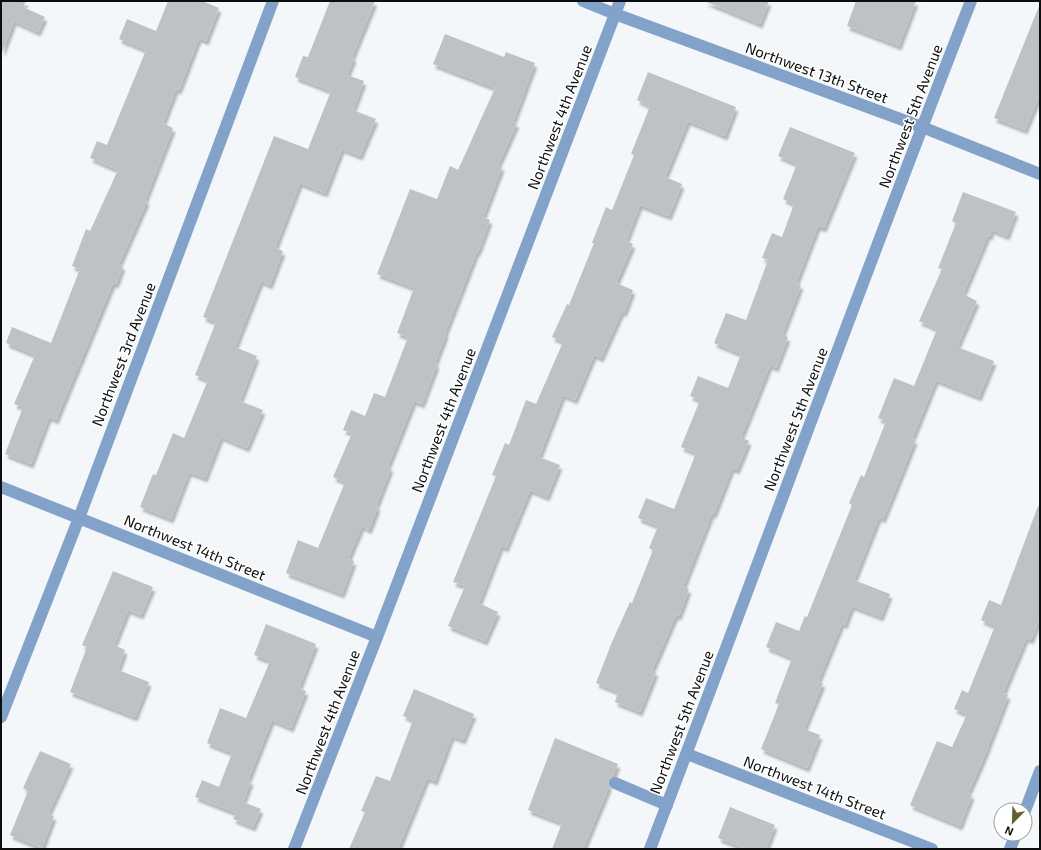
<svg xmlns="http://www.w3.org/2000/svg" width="1041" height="850" font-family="'Exo 2',sans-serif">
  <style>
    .building { fill: #bfc2c5; filter: url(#shadow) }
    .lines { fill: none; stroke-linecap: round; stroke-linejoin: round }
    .minor { stroke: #82a2c9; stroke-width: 12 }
    .labels { text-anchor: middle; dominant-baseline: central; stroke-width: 3; stroke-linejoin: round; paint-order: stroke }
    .street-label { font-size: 15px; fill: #0d0e0f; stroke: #fff }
  </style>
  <defs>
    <filter id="shadow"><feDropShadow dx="2.5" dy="4.5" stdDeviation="1" flood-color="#0004"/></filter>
  </defs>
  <rect width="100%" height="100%" fill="#f4f7fa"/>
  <!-- building -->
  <g class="building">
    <polygon points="1,1 26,1 23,7 45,17 38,32 14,21 2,53"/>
    <polygon points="168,1 202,1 219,8 206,41 199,38 179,90 176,89 163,123 173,128 145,200 147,201 119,264 123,266 116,284 113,283 56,420 49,417 31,464 5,454 23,407 14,404 35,355 6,343 12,327 51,343 80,269 72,266 86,229 90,231 118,170 90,158 97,141 107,145 146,50 119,39 127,19 156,31"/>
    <polygon points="330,1 375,1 352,57 354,58 347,75 364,81 353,110 376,119 360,156 342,149 325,193 300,183 275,248 283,251 270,285 261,281 235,347 257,356 240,401 263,410 247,448 221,437 205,478 189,472 171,519 140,507 153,474 156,475 173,433 184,438 208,380 195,375 216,322 203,317 274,136 308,149 331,91 295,77 303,56 308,57"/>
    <polygon points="704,1 769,1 760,24"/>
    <polygon points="856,1 916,1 899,46 847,26"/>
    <polygon points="1039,6 1040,94 1025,130 994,118"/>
    <polygon points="445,34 504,57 506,52 535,63 513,122 517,123 498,165 502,167 483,217 490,220 478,252 477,251 445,333 446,334 435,363 437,364 422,404 414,401 388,466 391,468 376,506 378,507 369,530 362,526 348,559 354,561 342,594 286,573 298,540 318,548 345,482 333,477 352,433 343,430 351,410 365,416 374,393 385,397 408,337 397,333 414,288 377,274 410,189 437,199 450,166 458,170 495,88 433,64"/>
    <polygon points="648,72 736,107 725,136 688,121 665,177 682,184 669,216 640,205 626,241 633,244 616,283 633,290 624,313 622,311 601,358 594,355 575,400 563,395 539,457 560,465 547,497 530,490 506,548 501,546 479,603 498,612 485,641 448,626 465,586 453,582 496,476 492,475 505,443 509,445 526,400 536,404 563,342 552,337 567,304 569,305 594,243 592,243 606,207 612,210 634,155 631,154 650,106 637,100"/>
    <polygon points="790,127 855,153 824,228 818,226 796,283 801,285 782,335 788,337 776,368 770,365 741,437 749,441 737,470 732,468 714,514 712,513 683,587 689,589 679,616 676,615 652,670 656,672 640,712 615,702 618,692 596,683 612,642 630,602 632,603 653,550 649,548 658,526 638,518 646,498 674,509 696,453 681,447 700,400 690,396 698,376 728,388 741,354 714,343 726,313 746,320 768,260 762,258 772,233 782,237 794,204 783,199 797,164 778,156"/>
    <polygon points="963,192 1016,212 1007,236 992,230 990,236 988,235 963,294 977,301 957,347 994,361 979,397 936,380 912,439 915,440 895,490 883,519 879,517 854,580 890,594 881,617 852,606 845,625 842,623 818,681 823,683 804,729 820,735 807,768 761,749 779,704 775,703 792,658 766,647 776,622 799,631 805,616 807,617 852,505 849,503 861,475 864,477 886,421 878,418 894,378 914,386 937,329 919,321 942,269 938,268 956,223 952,221"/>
    <polygon points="1038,506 1040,507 1040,618 1031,640 1026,638 1003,693 1008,695 984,757 968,793 972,795 960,826 910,805 937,741 952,747 967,714 954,709 962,690 968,693 995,626 981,620 989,600 1001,605"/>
    <polygon points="113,571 153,587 141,615 128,610 114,645 125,650 118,670 149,682 135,717 70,692 87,647 82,645"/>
    <polygon points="266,624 316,644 299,688 306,691 291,728 272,720 248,780 251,781 243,802 261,809 253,827 233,819 236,813 195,797 202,780 219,787 232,753 207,743 220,708 246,718 270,661 254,655"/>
    <polygon points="414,689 474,714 463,740 452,736 435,781 427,778 398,849 349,849 365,812 361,811 376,776 390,781 413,720 403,716"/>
    <polygon points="555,738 618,764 613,776 608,780 609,787 583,849 552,849 562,823 528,810"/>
    <polygon points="40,751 71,764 48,814 54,816 42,848 10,835 28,791 23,788"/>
    <polygon points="730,807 775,825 766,849 747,849 718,838"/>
  </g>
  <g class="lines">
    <!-- minor -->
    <g class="minor">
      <polyline points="583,1 615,14 922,127 1040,174"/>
      <polyline points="1,487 377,637"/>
      <polyline points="1,717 79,518 273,1"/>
      <polyline points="687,754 932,849"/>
      <polyline points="615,783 667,805"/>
      <polyline points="1025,811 1040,771"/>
      <polyline points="294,849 377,637 620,1"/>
      <path d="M650,849c108,-282 211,-567 321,-848"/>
      <polyline points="1010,849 1016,834"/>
    </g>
  </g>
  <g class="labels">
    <!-- street labels -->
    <g class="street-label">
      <text transform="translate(817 72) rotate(20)">Northwest 13th Street</text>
      <text transform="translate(910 116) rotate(-69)">Northwest 5th Avenue</text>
      <text transform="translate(559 117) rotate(-69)">Northwest 4th Avenue</text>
      <text transform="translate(123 354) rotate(-69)">Northwest 3rd Avenue</text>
      <text transform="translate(795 419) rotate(-69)">Northwest 5th Avenue</text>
      <text transform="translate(443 420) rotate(-69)">Northwest 4th Avenue</text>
      <text transform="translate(195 547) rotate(22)">Northwest 14th Street</text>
      <text transform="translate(327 722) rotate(-69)">Northwest 4th Avenue</text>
      <text transform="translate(681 722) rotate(-69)">Northwest 5th Avenue</text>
      <text transform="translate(815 787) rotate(21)">Northwest 14th Street</text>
    </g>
  </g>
  <!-- border -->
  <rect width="1041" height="850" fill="none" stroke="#0d0e0f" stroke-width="4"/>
  <!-- north arrow -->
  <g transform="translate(1013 822) rotate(203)"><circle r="19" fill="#ffffff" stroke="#9e9f9f"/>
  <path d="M0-3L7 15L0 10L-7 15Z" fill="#65612d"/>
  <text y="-6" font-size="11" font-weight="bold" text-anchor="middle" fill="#0d0e0f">N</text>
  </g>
</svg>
